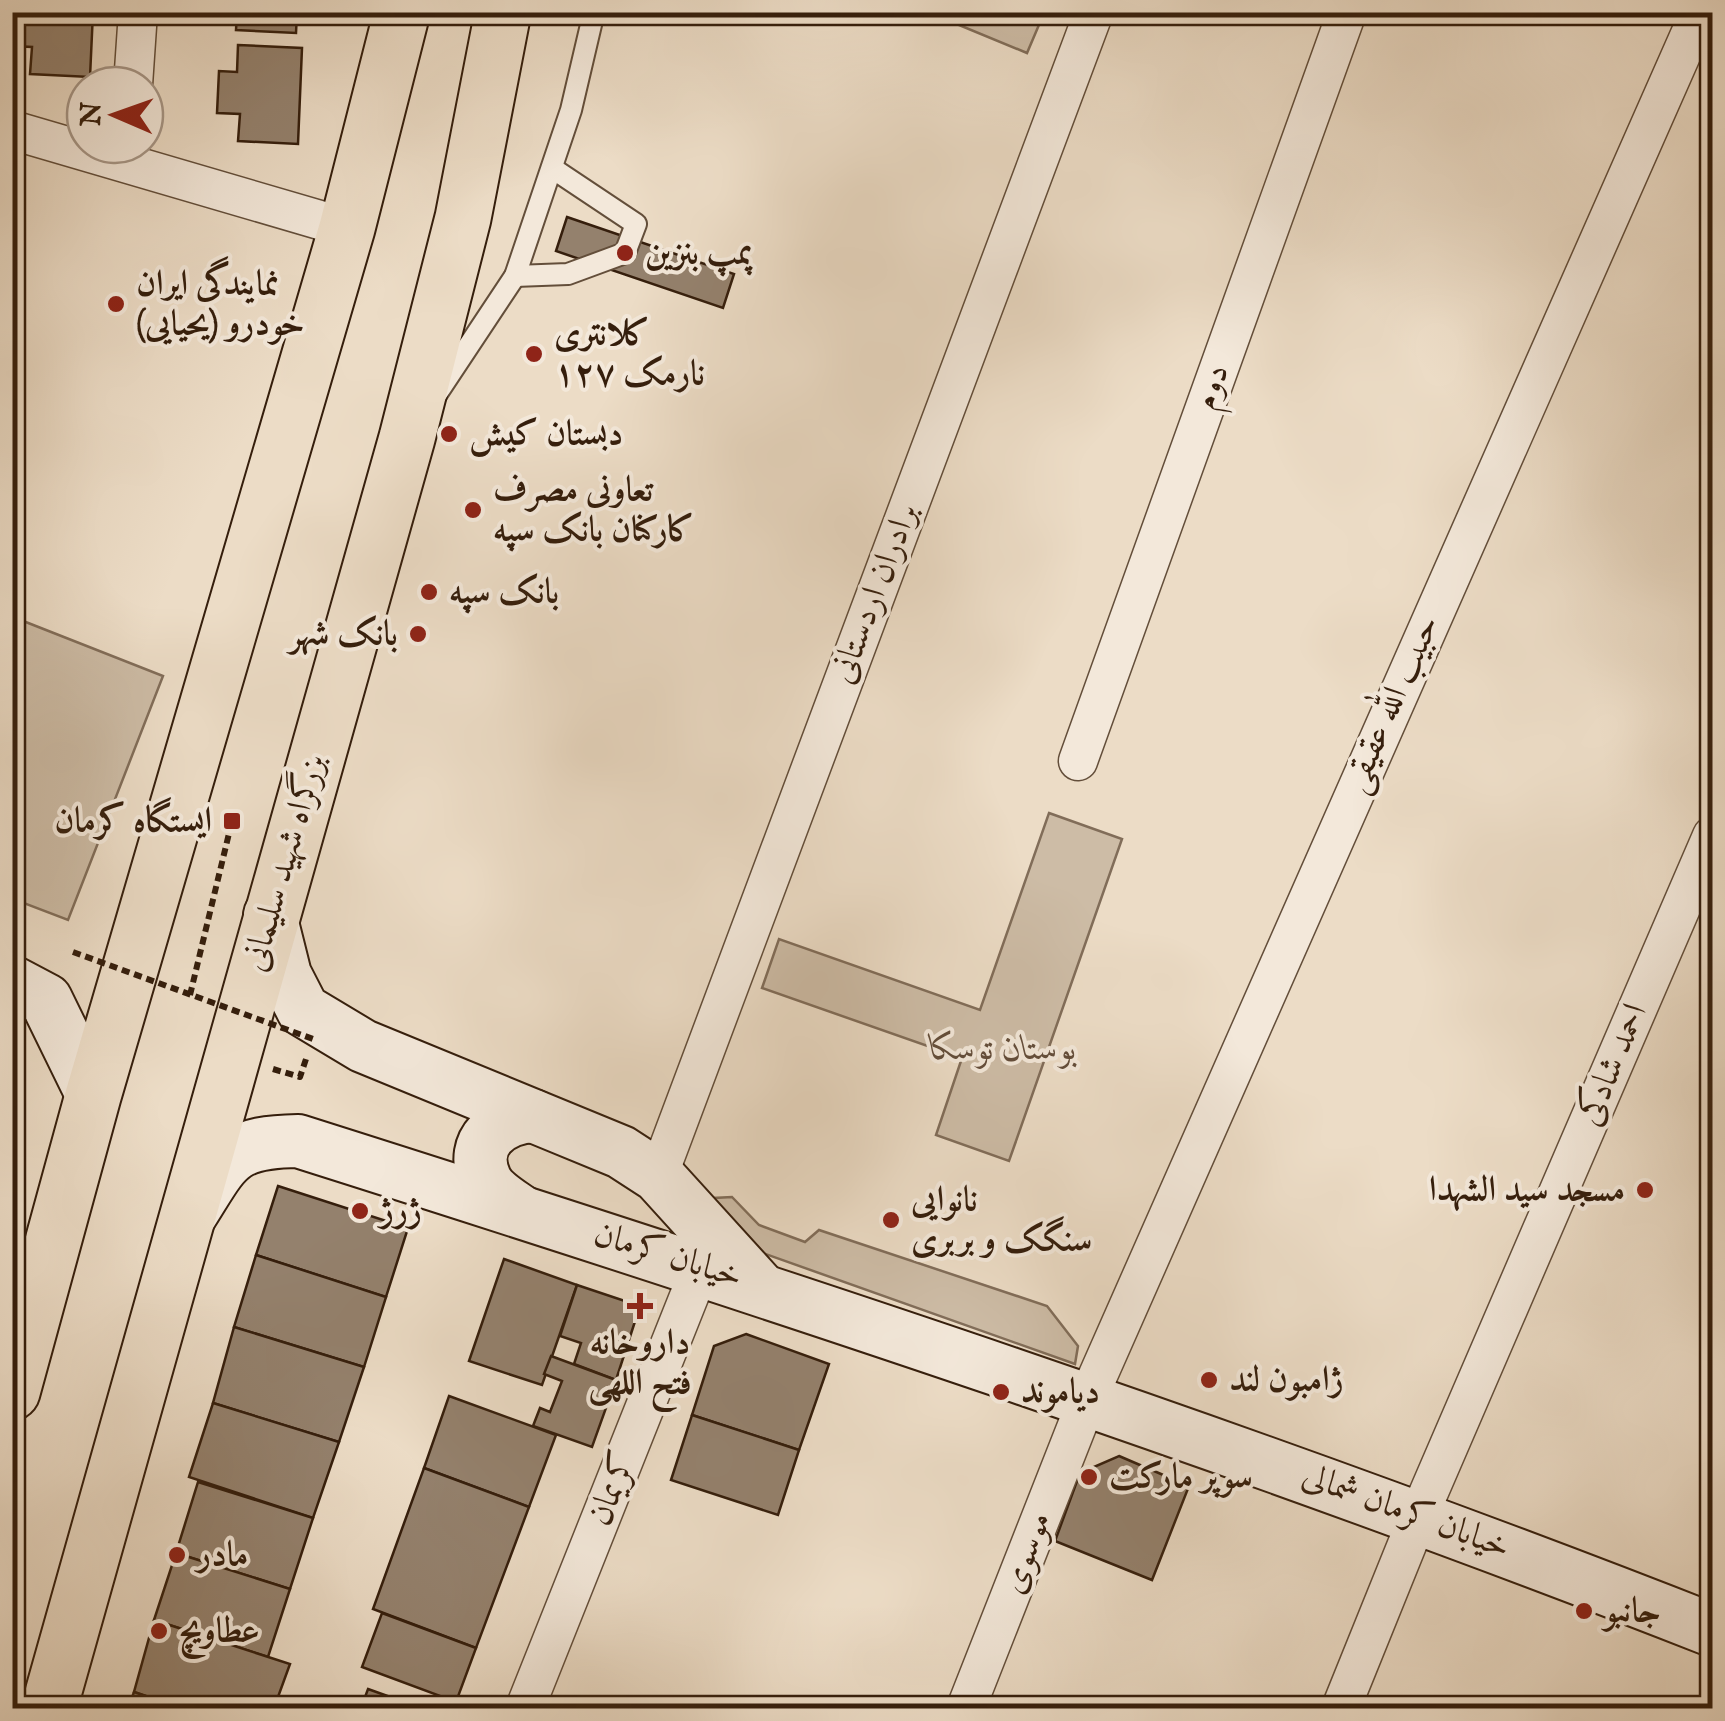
<svg xmlns="http://www.w3.org/2000/svg" width="1725" height="1721" font-family="'IM FELL English',Amiri,serif">
  <style>
    .green { fill: #cdbca6; stroke: #816d59; stroke-width: 2.5 }
    .building { fill: #94816d; stroke: #351e0c; stroke-width: 2.5 }
    .lines { fill: none; stroke-linecap: round; stroke-linejoin: round }
    .service-casing { stroke: #634e3a; stroke-width: 24 }
    .minor-casing { stroke: #634e3a; stroke-width: 41 }
    .secondary-casing { stroke: #351e0c; stroke-width: 56 }
    .trunk-casing { stroke: #351e0c; stroke-width: 59 }
    .path { stroke: #351e0c; stroke-width: 6; stroke-dasharray: 8 5; stroke-linecap: butt }
    .service { stroke: #f3e8da; stroke-width: 20 }
    .minor { stroke: #f3e8da; stroke-width: 38 }
    .secondary { stroke: #f3e8da; stroke-width: 52 }
    .trunk { stroke: #ecdcc6; stroke-width: 55 }
    .path-bridge { stroke: #351e0c; stroke-width: 6; stroke-dasharray: 8 5; stroke-linecap: butt }
    .poi-dot { fill: #8f2418; stroke: #f3e8da; stroke-width: 4 }
    .labels { text-anchor: middle; dominant-baseline: central; stroke-width: 8; stroke-linejoin: round; paint-order: stroke }
    .poi-label { font-size: 35px; font-weight: bold; fill: #351e0c; stroke: #f3e8da; text-anchor: start }
    .street-label { font-size: 35px; fill: #351e0c; stroke: #f3e8da }
    .park-label { font-size: 35px; font-style: italic; fill: #634d3a; stroke: #f3e8da }
  </style>
  <rect width="100%" height="100%" fill="#ecdcc6"/>
  <filter id="stains"><feTurbulence type="fractalNoise" baseFrequency=".002" numOctaves="4"/><feColorMatrix values="0 0 0 0 .2 0 0 0 0 .09 0 0 0 0 .02 0 0 0 .5 -.17"/></filter>
  <radialGradient id="worn" r=".72"><stop offset=".6" stop-color="#630" stop-opacity="0"/><stop offset="1" stop-color="#630" stop-opacity=".3"/></radialGradient>
  <!-- green -->
  <g class="green">
    <polygon points="930,13 1044,13 1027,53"/>
    <polygon points="13,617 163,676 68,920 13,899"/>
    <polygon points="1049,813 1122,839 1009,1161 936,1135 962,1058 762,988 779,939 980,1010"/>
    <polygon points="732,1197 759,1225 805,1242 819,1230 1047,1306 1078,1346 1075,1364 743,1246 728,1229 714,1198"/>
  </g>
  <!-- building -->
  <g class="building">
    <polygon points="12,12 93,12 90,77 30,74 32,47 12,46"/>
    <polygon points="237,12 297,12 296,33 236,30"/>
    <polygon points="238,45 302,48 298,144 238,141 240,114 217,113 219,71 237,72"/>
    <polygon points="567,217 734,274 723,308 556,251"/>
    <polygon points="278,1186 408,1228 386,1297 256,1255"/>
    <polygon points="256,1255 386,1297 364,1367 234,1327"/>
    <polygon points="504,1259 577,1285 542,1385 469,1361"/>
    <polygon points="577,1285 640,1306 616,1380 574,1364 581,1343 560,1336"/>
    <polygon points="234,1327 364,1367 339,1442 213,1403"/>
    <polygon points="746,1334 829,1364 799,1450 692,1415 714,1346"/>
    <polygon points="551,1356 616,1380 592,1447 533,1426 540,1408 550,1412 562,1381 544,1374"/>
    <polygon points="449,1396 556,1435 529,1507 424,1468"/>
    <polygon points="213,1403 339,1442 313,1518 189,1477"/>
    <polygon points="692,1415 799,1450 778,1515 671,1480"/>
    <polygon points="1119,1456 1189,1486 1152,1580 1055,1541 1080,1473"/>
    <polygon points="424,1468 529,1507 476,1648 373,1609"/>
    <polygon points="198,1482 313,1518 290,1589 176,1553"/>
    <polygon points="176,1553 290,1589 268,1657 154,1620"/>
    <polygon points="382,1613 476,1648 456,1702 362,1667"/>
    <polygon points="154,1620 290,1664 274,1708 181,1708 134,1692"/>
    <polygon points="368,1689 421,1708 361,1708"/>
    <polygon points="134,1692 181,1708 128,1708"/>
  </g>
  <g class="lines">
    <!-- service casing -->
    <g class="service-casing">
      <g id="service">
        <polyline points="515,276 568,274 625,253 636,224 552,168"/>
        <polyline points="436,395 515,276 571,110 594,12"/>
      </g>
    </g>
    <!-- minor casing -->
    <g class="minor-casing">
      <g id="minor">
        <polyline points="133,85 138,12"/>
        <polyline points="12,130 347,228"/>
        <polyline points="1078,761 1347,12"/>
        <polyline points="658,1176 1094,12"/>
        <polyline points="525,1708 700,1269"/>
        <polyline points="966,1708 1088,1398 1700,12"/>
        <polyline points="1341,1708 1419,1515 1712,836"/>
      </g>
    </g>
    <!-- secondary casing -->
    <g class="secondary-casing">
      <g id="secondary">
        <polyline points="270,915 285,975 303,1010 363,1046 621,1152 658,1176 757,1285"/>
        <polyline points="12,982 46,1000 93,1096"/>
        <path d="M520,1211c-11,-8 -29,-18 -35,-32 -17,-38 16,-61 48,-63"/>
        <path d="M191,1214c35,-55 37,-72 107,-73 477,151 948,306 1414,489"/>
      </g>
    </g>
    <!-- trunk casing -->
    <g class="trunk-casing">
      <g id="trunk">
        <polyline points="12,1392 93,1096 347,228 402,12"/>
        <polyline points="49,1708 407,438 463,218 503,12"/>
      </g>
    </g>
    <!-- path -->
    <g class="path">
      <polyline points="190,995 232,821"/>
      <polyline points="273,1069 300,1077 306,1059"/>
    </g>
    <!-- service -->
    <use href="#service" class="service"/>
    <!-- minor -->
    <use href="#minor" class="minor"/>
    <!-- secondary -->
    <use href="#secondary" class="secondary"/>
    <!-- trunk -->
    <use href="#trunk" class="trunk"/>
    <!-- path-bridge -->
    <polyline class="path-bridge" points="73,952 313,1039"/>
  </g>
  <!-- markers -->
  <g class="poi-dot">
    <circle cx="625" cy="253" r="10"/>
    <circle cx="116" cy="304" r="10"/>
    <circle cx="534" cy="354" r="10"/>
    <circle cx="449" cy="434" r="10"/>
    <circle cx="473" cy="510" r="10"/>
    <circle cx="429" cy="592" r="10"/>
    <circle cx="418" cy="634" r="10"/>
    <rect x="222" y="811" width="20" height="20" rx="5"/>
    <circle cx="1645" cy="1190" r="10"/>
    <circle cx="360" cy="1211" r="10"/>
    <circle cx="891" cy="1220" r="10"/>
    <path d="M635 1291h10v10h10v10h-10v10h-10v-10h-10v-10h10z"/>
    <circle cx="1209" cy="1380" r="10"/>
    <circle cx="1001" cy="1392" r="10"/>
    <circle cx="1089" cy="1477" r="10"/>
    <circle cx="177" cy="1555" r="10"/>
    <circle cx="1584" cy="1611" r="10"/>
    <circle cx="159" cy="1631" r="10"/>
  </g>
  <g class="labels">
    <!-- poi labels -->
    <g class="poi-label">
      <text x="645" y="253">پمپ بنزین</text>
      <text x="136" y="284">نمایندگی ایران<tspan x="136" dy="40">خودرو (یحیایی)</tspan></text>
      <text x="554" y="334">کلانتری<tspan x="554" dy="40">۱۲۷ نارمک</tspan></text>
      <text x="469" y="434">دبستان کیش</text>
      <text x="493" y="490">تعاونی مصرف<tspan x="493" dy="40">کارکنان بانک سپه</tspan></text>
      <text x="449" y="592">بانک سپه</text>
      <text x="398" y="634" text-anchor="end">بانک شهر</text>
      <text x="212" y="821" text-anchor="end">ایستگاه کرمان</text>
      <text x="1625" y="1190" text-anchor="end">مسجد سید الشهدا</text>
      <text x="911" y="1200">نانوایی<tspan x="911" dy="40">سنگک و بربری</tspan></text>
      <text x="380" y="1211">ژرژ</text>
      <text x="640" y="1343" text-anchor="middle">داروخانه<tspan x="640" dy="40">فتح اللهی</tspan></text>
      <text x="1229" y="1380">ژامبون لند</text>
      <text x="1021" y="1392">دیاموند</text>
      <text x="1109" y="1477">سوپر مارکت</text>
      <text x="197" y="1555">مادر</text>
      <text x="1604" y="1611">جانبو</text>
      <text x="179" y="1631">عطاویچ</text>
    </g>
    <!-- street labels -->
    <g class="street-label">
      <text transform="translate(1212 387) rotate(-70)">دوم</text>
      <text transform="translate(875 594) rotate(-69)">برادران اردستانی</text>
      <text transform="translate(1392 704) rotate(-66)">حبیب الله عقیقی</text>
      <text transform="translate(285 863) rotate(-74)">بزرگراه شهید سلیمانی</text>
      <text transform="translate(1613 1065) rotate(-67)">احمد شادکی</text>
      <text transform="translate(668 1256) rotate(17)">خیابان کرمان</text>
      <text transform="translate(613 1489) rotate(-68)">کریمان</text>
      <text transform="translate(1406 1512) rotate(20)">خیابان کرمان شمالی</text>
      <text transform="translate(1027 1553) rotate(-69)">موسوی</text>
    </g>
    <!-- park labels -->
    <g class="park-label">
      <text x="1004" y="1049">بوستان توسکا</text>
    </g>
  </g>
  <!-- margin -->
  <rect width="1725" height="1721" fill="none" stroke="#ecdcc6" stroke-width="50"/>
  <rect x="15" y="15" width="1695" height="1691" fill="none" stroke="#351e0c" stroke-width="5"/>
  <rect x="25" y="25" width="1675" height="1671" fill="none" stroke="#351e0c" stroke-width="2.5"/>
  <!-- north arrow -->
  <g transform="translate(115 115) rotate(272)"><circle r="48" fill="#f3e8da" stroke="#a79788" stroke-width="2.5"/>
  <path d="M0-8L18 38L0 25L-18 38Z" fill="#8f2418"/>
  <text y="-15" font-size="28" font-weight="bold" text-anchor="middle" fill="#351e0c">N</text>
  </g>
  <rect width="100%" height="100%" filter="url(#stains)"/>
  <rect width="100%" height="100%" fill="url(#worn)"/>
</svg>
